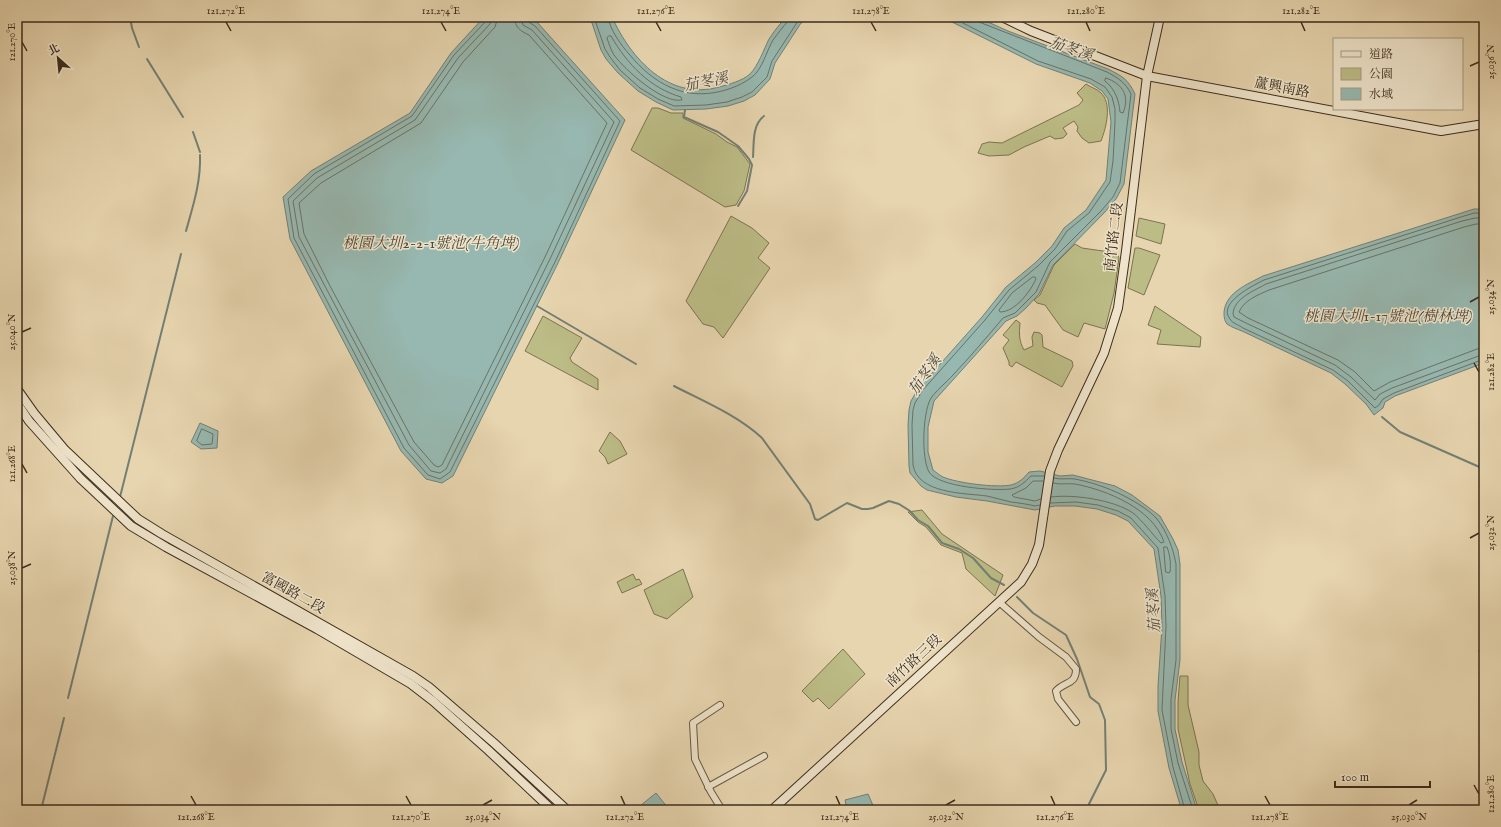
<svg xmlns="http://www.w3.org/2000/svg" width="1501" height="827" font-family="'IM FELL English','Noto Serif TC',serif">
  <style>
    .green { fill: #bcbc86; stroke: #7c7451 }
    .water { fill: #97b8b0; stroke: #738075 }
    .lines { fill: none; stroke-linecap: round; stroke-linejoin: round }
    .shore { stroke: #6a7266; stroke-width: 1 }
    .stream { stroke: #738075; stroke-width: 2 }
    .street-casing { stroke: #685741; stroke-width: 8 }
    .secondary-casing { stroke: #3d2d1c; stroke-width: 10 }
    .street { stroke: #efe4cb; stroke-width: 6 }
    .secondary { stroke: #efe4cb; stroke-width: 8 }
    .ticks { fill: none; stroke: #3d2d1c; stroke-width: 1.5 }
    .labels { text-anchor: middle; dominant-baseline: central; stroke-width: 3; stroke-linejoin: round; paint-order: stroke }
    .street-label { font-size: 14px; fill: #3d2d1c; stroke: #efe4cb }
    .water-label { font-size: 15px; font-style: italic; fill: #4f493a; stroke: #efe4cb }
    .neatline { fill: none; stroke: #3d2d1c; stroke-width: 1.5 }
    .ticks-label { font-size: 10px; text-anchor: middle; fill: #3d2d1c }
  </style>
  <rect width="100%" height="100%" fill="#e7d5af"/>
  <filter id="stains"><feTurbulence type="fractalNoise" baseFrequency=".005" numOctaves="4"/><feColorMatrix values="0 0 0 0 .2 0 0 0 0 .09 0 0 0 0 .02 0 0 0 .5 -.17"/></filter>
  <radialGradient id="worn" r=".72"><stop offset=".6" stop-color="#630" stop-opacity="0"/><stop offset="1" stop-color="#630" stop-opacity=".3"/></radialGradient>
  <!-- green -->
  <g class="green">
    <path d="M1086,84c4,3 11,5 14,8 13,11 6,36 1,49l-12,2 -7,-5 -5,-7 1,-4 -4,-6 -11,7 4,6 -4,4 -8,1 -5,-3 -26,11 -15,8 -20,1 -11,-3 4,-9 7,-2 13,1 77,-38 4,-5 -6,-7z"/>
    <polygon points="652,108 658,108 671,113 683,113 683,118 716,134 727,142 737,147 750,164 744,191 736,205 725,207 631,150"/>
    <polygon points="731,216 752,228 769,243 758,258 770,268 723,338 714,327 703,324 686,301"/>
    <polygon points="1139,218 1165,224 1161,244 1136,236"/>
    <polygon points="1075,244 1082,248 1117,253 1119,258 1114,293 1105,329 1084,323 1078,337 1063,330 1045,305 1037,303 1034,300 1040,295 1054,265"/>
    <polygon points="1135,248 1139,248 1160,255 1144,295 1128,288"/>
    <polygon points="1155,306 1201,337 1200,347 1157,344 1161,330 1148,325"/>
    <polygon points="543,316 582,338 570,358 572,362 598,379 598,390 525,351"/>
    <path d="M1016,320l4,3c-1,11 -1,18 4,27l9,-4 -1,-9 2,-5 6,1 2,2 1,12 29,14 1,5 -11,21 -46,-25 -4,5 -3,-2v-3l-6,-14 6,-8 -6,-5z"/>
    <polygon points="610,432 620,441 627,454 608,464 605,457 599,451"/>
    <polygon points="922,510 942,534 1003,575 995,596 966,569 962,553 941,545 926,527 918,522 908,512"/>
    <polygon points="683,569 693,597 667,619 654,614 644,590"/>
    <polygon points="633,574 636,580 639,579 642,584 622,593 617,582"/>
    <polygon points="843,649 865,674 829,709 818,698 813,702 802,691"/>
    <polygon points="1180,676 1188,676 1188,705 1199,752 1199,765 1203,781 1213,794 1220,810 1199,810 1190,784 1178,729 1178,702"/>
  </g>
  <!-- water -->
  <g class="water">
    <polygon points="484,17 526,17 537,22 625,120 558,263 453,476 442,483 426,479 401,451 290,239 283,197 311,171 410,113 451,53"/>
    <path d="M590,17h22c19,42 57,84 107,70 11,-3 23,-6 31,-13 8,-8 14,-25 19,-35 5,-8 11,-15 17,-22h26l-11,6 -26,40 -5,16 -15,16 -11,6 -16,5 -22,3 -33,1 -17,-8 -18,-11 -20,-18 -12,-14 -5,-9z"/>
    <path d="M942,17h35l31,14 100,38c14,7 20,10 27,25l-11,90 -8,15 -12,14 -51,52 -14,29 -13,14 -9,8 -11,5 -72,80 -6,26v25l5,18c3,2 6,5 10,7 14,6 53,11 68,8 8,-2 13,-7 18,-13l11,-1 20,5 13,-1 42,11 17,9 28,21 13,23 5,11 2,14v96l-5,40v29l7,33 15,48h-15l-1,-2 -12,-40 -11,-57v-25l4,-60 -1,-30 -7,-47 -26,-28 -12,-6 -19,-6 -22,-3h-20l-20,4 -48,-9 -31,-4 -29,-7 -6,-4 -11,-13 -1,-7 -1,-41 1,-15 2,-9 7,-12 64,-72 24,-30 29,-24 17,-17 12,-18 22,-18 20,-30 5,-58 -3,-23 -6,-8 -12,-8 -54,-19z"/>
    <path d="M1474,209h10v154l-89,33 -10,6 -2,6 -9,7 -8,-11 -21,-20 -14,-11 -89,-42c-5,-2 -11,-4 -15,-7 -3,-4 -3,-8 -3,-12 2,-20 24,-28 39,-36z"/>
    <polygon points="200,423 218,431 217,448 201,449 191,442"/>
    <polygon points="656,793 668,808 667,810 635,810"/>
    <polygon points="868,794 875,810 847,810 845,800"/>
  </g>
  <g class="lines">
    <!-- shore -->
    <g class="shore">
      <polyline points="487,17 486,21 454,55 412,116 314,174 288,199 294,238 404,448 428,475 440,479 450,472 555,262 620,121 535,26 527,21 525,17"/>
      <polyline points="492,17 490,24 458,58 415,120 317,178 293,201 299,237 409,445 431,471 440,473 446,469 550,259 614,122 532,30 523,25 520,17"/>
      <path d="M498,17l-3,10 -32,35 -42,61 -100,60 -22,20 5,31 26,52 84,156 20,23 4,2 4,-2 103,-208 62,-134 -78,-88c-9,-4 -14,-8 -15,-18"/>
      <polyline points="594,17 605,49 610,57 620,70 640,88 658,99 674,106 706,105 727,102 742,97 752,92 767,77 772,61 798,21 804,17"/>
      <path d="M608,17c2,13 13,28 21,37 24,29 54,47 93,37 11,-3 21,-7 30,-14 10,-7 15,-27 21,-37 5,-7 10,-13 15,-19l1,-4"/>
      <path d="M951,17l87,44 53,18 14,8 7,10 3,12v13l-2,39 -3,21 -21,31 -22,18 -12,18 -17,17 -29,24 -24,30 -63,71 -7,12 -2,7 -1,15 1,40c5,29 51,28 74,31 8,2 16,4 24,6 8,1 16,2 24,4l5,-1"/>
      <path d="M977,17l2,5 128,50c11,6 19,11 24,22l-11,89 -7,14 -12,14 -51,51 -14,30 -21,21 -12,5c-16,19 -33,39 -50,57 -6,7 -19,17 -23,25 -7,14 -9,57 -1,72 9,15 65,19 81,17 9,-1 15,-7 21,-13h13"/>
      <path d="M609,36h2c16,28 39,52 70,61l1,3c-19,4 -57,-30 -68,-45 -3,-5 -5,-11 -7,-17z"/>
      <path d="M1106,78c17,6 24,18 17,35l-3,-1c-1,-12 -5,-23 -15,-31z"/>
      <path d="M1484,213h-10l-13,4 -197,63c-10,5 -47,23 -34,39 2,4 9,6 13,9l90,42 15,11 27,27 4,-3 4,-6 11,-6 90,-34"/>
      <path d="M1484,218h-9l-13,3 -196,63c-12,7 -32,14 -33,30l1,3 12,6 89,42 16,12 24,23 5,-6 12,-6 92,-34"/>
      <path d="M1484,224h-8l-12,3 -195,63c-11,5 -25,10 -30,22l9,6 90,42 17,12 19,19 16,-9 87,-33 7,-1"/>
      <path d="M1033,277h2l1,2c-6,13 -21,33 -36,33l-1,-2 13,-17z"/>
      <polygon points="202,429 213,434 212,444 202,445 197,441"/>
      <path d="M1054,478c7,2 14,0 21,1 25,5 47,14 68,28 5,4 11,8 14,12 10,13 16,29 19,45v96l-5,39v30l7,34 15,47"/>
      <path d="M1051,497c23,-3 63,3 82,16 10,8 19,21 28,30l3,-1c-11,-33 -57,-52 -89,-58 -7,-1 -15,1 -22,-1"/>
      <polyline points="1041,499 1035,501 1014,497 1012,495 1026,488 1033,481 1043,481"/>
      <polyline points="1050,503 1076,502 1098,505 1118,511 1131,518 1158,548 1165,596 1166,626 1162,710 1173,767 1185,810"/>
      <path d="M1164,547h3c3,8 4,16 3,25l-1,1 -3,-1z"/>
    </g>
    <!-- stream -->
    <g class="stream">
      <polyline points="130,17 132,28 139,47"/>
      <polyline points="147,59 183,117"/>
      <polyline points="685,110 684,117 718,132 738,146 749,159 752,165 747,191 738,206"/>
      <polyline points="193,132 200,152"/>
      <path d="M753,157c1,-14 -1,-32 11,-41"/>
      <path d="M186,231c7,-25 15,-49 14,-76"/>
      <polyline points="537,306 636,364"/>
      <path d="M674,386c29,15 63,29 88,52l48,66 5,15 3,1 29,-17 15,6h6l5,-1 16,-7 10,3 11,7 8,9 10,6 14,17 17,6 14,9 18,20 13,7"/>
      <polyline points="1382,417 1400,432 1484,469"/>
      <polyline points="120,497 181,254"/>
      <polyline points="1017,597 1033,613 1066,635 1077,659 1090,697 1099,704 1105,720 1106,770 1089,804"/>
      <polyline points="1479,651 1484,658"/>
      <polyline points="68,698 113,516"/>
      <polyline points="41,810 64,718"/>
    </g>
    <!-- street casing -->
    <g class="street-casing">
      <g id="street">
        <path d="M999,602l40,35 27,20 10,12c0,16 -11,12 -20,22l2,8 18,23"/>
        <polyline points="720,705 693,723 695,759 711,792 722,810"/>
        <polyline points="708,787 764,756"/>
      </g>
    </g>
    <!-- secondary casing -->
    <g class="secondary-casing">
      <g id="secondary">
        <polyline points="1002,17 1031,31 1147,76 1441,131 1484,124"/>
        <polyline points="17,389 34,413 65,450 138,519 162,534 413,676 429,687 494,743 567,810"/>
        <polyline points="17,403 29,421 80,478 131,526 166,547 317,629 411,684 433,701 488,750 552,810"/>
        <polyline points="772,810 1021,582 1032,564 1039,545 1050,471 1058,450 1104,353 1118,308 1126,251 1147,76 1160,17"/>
      </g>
    </g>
    <!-- street -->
    <use href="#street" class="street"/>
    <!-- secondary -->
    <use href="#secondary" class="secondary"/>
  </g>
  <!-- ticks -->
  <path class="ticks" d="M226,22l5,9M441,22l5,9M656,22l5,9M871,22l5,9M1086,22l4,9M1301,22l4,9M22,42l5,9M1470,66l9,-4M1470,302l9,-5M22,332l9,-4M1474,363l5,9M22,464l5,9M1470,538l9,-5M22,568l9,-4M1474,785l5,9M191,796l5,9M406,796l5,9M621,796l4,9M836,796l4,9M1051,796l4,9M1265,796l5,9M483,805l9,-5M946,805l9,-5M1409,805l8,-5"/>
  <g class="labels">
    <!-- street labels -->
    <g class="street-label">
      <text transform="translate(1282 88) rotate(11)">蘆興南路</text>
      <text transform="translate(1114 237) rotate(-83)">南竹路二段</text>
      <text transform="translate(293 593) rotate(29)">富國路二段</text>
      <text transform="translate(914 661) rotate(-43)">南竹路三段</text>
    </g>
    <!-- water labels -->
    <g class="water-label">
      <text transform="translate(1071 49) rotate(19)">茄苳溪</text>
      <text transform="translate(706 82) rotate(-11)">茄苳溪</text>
      <text x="431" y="243">桃園大圳2-2-1號池(牛角埤)</text>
      <text x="1388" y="316">桃園大圳1-17號池(樹林埤)</text>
      <text transform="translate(925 375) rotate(-55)">茄苳溪</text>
      <text transform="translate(1154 611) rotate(-93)">茄苳溪</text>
    </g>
  </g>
  <!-- margin -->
  <rect width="1501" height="827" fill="none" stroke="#e7d5af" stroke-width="44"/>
  <!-- legend -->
  <rect x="1333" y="38" width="130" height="72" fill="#efe4cb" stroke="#a89b85"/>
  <rect x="1341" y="51" width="20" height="6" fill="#efe4cb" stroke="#a89b85"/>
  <text x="1369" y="58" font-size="12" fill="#3d2d1c">道路</text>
  <rect x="1341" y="68" width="20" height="12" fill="#bcbc86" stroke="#a89b85"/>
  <text x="1369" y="78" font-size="12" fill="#3d2d1c">公園</text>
  <rect x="1341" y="88" width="20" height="12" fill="#97b8b0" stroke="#a89b85"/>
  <text x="1369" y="98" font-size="12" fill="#3d2d1c">水域</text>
  <!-- north arrow -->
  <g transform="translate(58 58) rotate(333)" stroke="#efe4cb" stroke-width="3" paint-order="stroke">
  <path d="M0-3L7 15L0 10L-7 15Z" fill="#3d2d1c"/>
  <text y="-6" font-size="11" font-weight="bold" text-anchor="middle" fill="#3d2d1c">北</text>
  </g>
  <!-- scale -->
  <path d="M1335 781v6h95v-6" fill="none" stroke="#3d2d1c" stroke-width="2"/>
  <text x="1341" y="781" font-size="12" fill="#3d2d1c" stroke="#efe4cb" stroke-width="3" paint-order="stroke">100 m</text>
  <rect x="22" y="22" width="1457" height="783" class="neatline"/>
  <g class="ticks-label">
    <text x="226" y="14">121.272°E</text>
    <text x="441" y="14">121.274°E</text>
    <text x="656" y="14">121.276°E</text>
    <text x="871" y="14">121.278°E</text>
    <text x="1086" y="14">121.280°E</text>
    <text x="1301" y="14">121.282°E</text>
    <text transform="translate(11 42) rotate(-90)" y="4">121.270°E</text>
    <text transform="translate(1490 62) rotate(-90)" y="4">25.036°N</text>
    <text transform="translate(1490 297) rotate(-90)" y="4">25.034°N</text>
    <text transform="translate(11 332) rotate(-90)" y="4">25.040°N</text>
    <text transform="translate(1490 372) rotate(-90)" y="4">121.282°E</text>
    <text transform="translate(11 464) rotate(-90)" y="4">121.268°E</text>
    <text transform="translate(1490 533) rotate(-90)" y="4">25.032°N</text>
    <text transform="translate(11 568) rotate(-90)" y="4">25.038°N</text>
    <text transform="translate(1490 794) rotate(-90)" y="4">121.280°E</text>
    <text x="196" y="820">121.268°E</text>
    <text x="411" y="820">121.270°E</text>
    <text x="483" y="820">25.034°N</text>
    <text x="625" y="820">121.272°E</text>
    <text x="840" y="820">121.274°E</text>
    <text x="946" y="820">25.032°N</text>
    <text x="1055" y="820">121.276°E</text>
    <text x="1270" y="820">121.278°E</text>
    <text x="1409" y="820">25.030°N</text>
  </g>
  <rect width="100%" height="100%" filter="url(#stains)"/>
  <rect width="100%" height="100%" fill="url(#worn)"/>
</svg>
